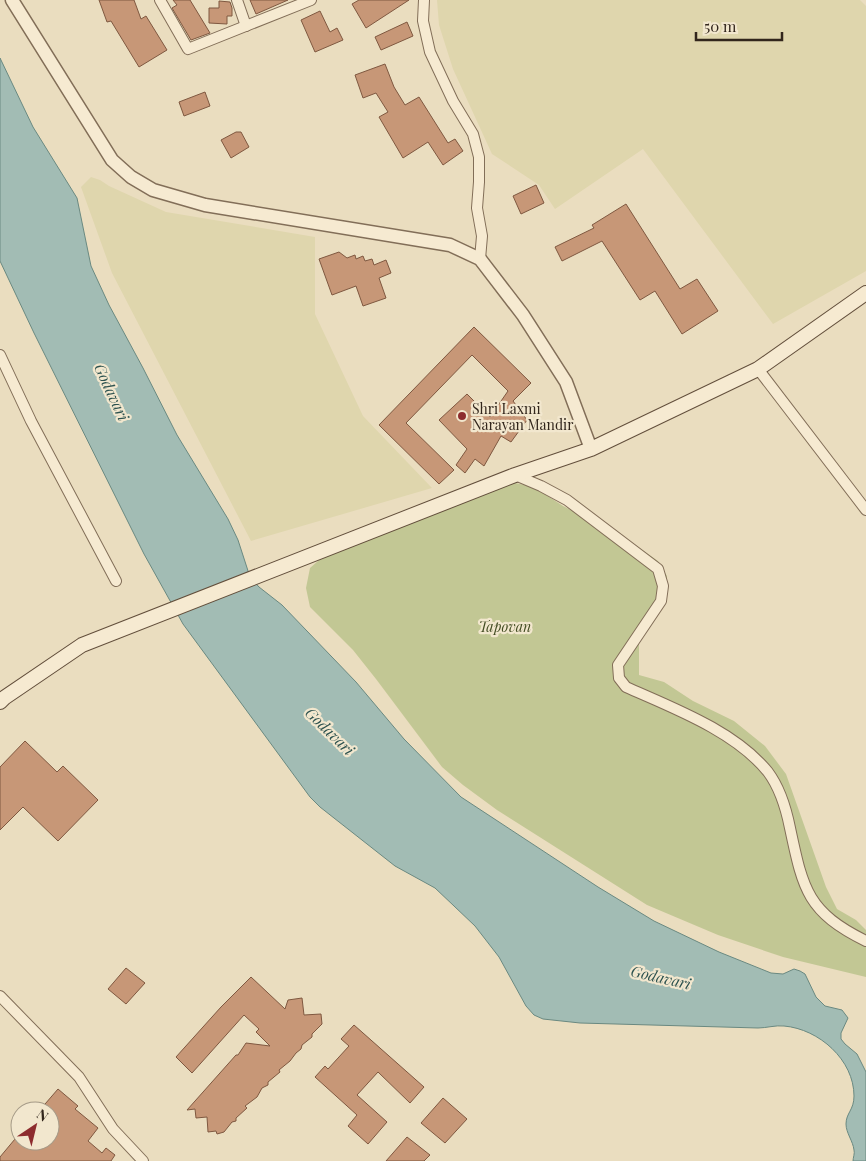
<svg xmlns="http://www.w3.org/2000/svg" width="866" height="1161" font-family="'Playfair Display',serif">
  <style>
    .farmland { fill: #dfd6ad }
    .green { fill: #c2c794 }
    .water { fill: #a2bcb4; stroke: #6a8981 }
    .building { fill: #c79777; stroke: #7f5840 }
    .lines { fill: none; stroke-linecap: round; stroke-linejoin: round }
    .minor-casing { stroke: #826e58; stroke-width: 12 }
    .tertiary-casing { stroke: #826e58; stroke-width: 15 }
    .secondary-casing { stroke: #634f3c; stroke-width: 16 }
    .minor { stroke: #f6ead1; stroke-width: 10 }
    .tertiary { stroke: #f6ead1; stroke-width: 12 }
    .secondary { stroke: #f6ead1; stroke-width: 14 }
    .poi-dot { fill: #8d2c2e; stroke: #f2e7ce; stroke-width: 2 }
    .labels { text-anchor: middle; dominant-baseline: central; stroke-width: 4.5; stroke-linejoin: round; paint-order: stroke }
    .poi-label { font-size: 14px; fill: #32261c; stroke: #f2e7ce; text-anchor: start }
    .park-label { font-size: 14px; font-style: italic; fill: #444d24; stroke: #f2e7ce }
    .water-label { font-size: 15px; font-style: italic; fill: #2c514e; stroke: #f2e7ce }
  </style>
  <rect width="100%" height="100%" fill="#eaddbf"/>
  <!-- farmland -->
  <g class="farmland">
    <polygon points="437,0 860,0 866,6 866,271 773,324 643,149 555,209 539,185 492,154 453,69 439,25"/>
    <polygon points="91,177 100,180 109,186 166,212 315,237 315,314 363,416 432,488 251,541 112,273 81,187"/>
  </g>
  <!-- green -->
  <polygon class="green" points="506,481 534,487 563,506 624,537 658,561 667,576 667,587 639,629 639,675 664,682 693,701 734,721 765,746 786,774 826,887 837,909 856,920 866,930 866,977 783,957 718,935 647,905 497,810 463,785 442,767 376,679 353,650 310,607 306,588 310,568 326,554"/>
  <!-- water -->
  <path class="water" d="M0,58l33,69 44,71 14,68 18,39 34,63 34,67 51,84 10,21 12,37 9,10 23,18 74,77 48,57 57,58 137,90 56,34 65,31 52,21 12,1 11,-5 6,2 5,3 11,23 9,9 17,4 6,8 -7,15v6l4,5 12,10 9,18v89h-13c0,-3 2,-8 1,-11 -1,-9 -8,-17 -8,-26 0,-11 8,-14 8,-28 0,-36 -35,-67 -70,-70 -8,-1 -18,2 -26,2l-178,-5 -37,-4 -9,-4 -8,-9 -27,-49 -24,-31 -21,-20 -19,-18 -40,-22 -75,-59 -10,-10 -127,-173 -39,-70 -110,-221 -34,-72z"/>
  <!-- building -->
  <g class="building">
    <polygon points="99,0 134,0 141,19 146,16 167,50 139,67 111,21 107,22"/>
    <polygon points="173,0 190,0 210,33 191,40 172,8 177,5"/>
    <polygon points="250,0 288,0 256,14"/>
    <polygon points="359,0 409,0 366,28 352,4"/>
    <polygon points="219,1 230,2 232,8 232,16 227,16 227,24 209,23 209,8 219,8"/>
    <polygon points="320,11 330,32 337,28 343,40 315,52 301,20"/>
    <polygon points="407,22 413,36 381,50 375,37"/>
    <polygon points="385,64 394,87 405,105 419,97 448,143 455,139 463,151 443,165 428,142 403,158 379,117 388,112 376,93 363,98 355,75"/>
    <polygon points="205,92 210,106 184,116 179,102"/>
    <polygon points="236,132 241,132 249,147 231,158 221,140"/>
    <polygon points="536,185 544,203 521,214 513,196"/>
    <polygon points="626,204 680,289 697,279 718,311 682,334 655,291 640,300 602,241 562,261 555,247 594,228 592,225"/>
    <polygon points="339,252 347,258 355,255 356,259 363,256 365,261 372,259 374,265 386,260 391,273 379,278 386,298 363,306 356,286 332,295 319,259"/>
    <polygon points="474,327 531,383 513,401 527,420 511,442 501,436 484,466 475,459 465,473 456,465 467,449 439,420 467,394 490,417 508,391 472,355 406,423 454,470 439,484 379,425"/>
    <polygon points="25,741 57,772 63,766 98,800 58,841 23,807 0,830 0,767"/>
    <polygon points="126,968 145,983 126,1004 108,989"/>
    <polygon points="251,977 285,1009 288,1000 302,998 304,1015 321,1014 322,1024 312,1034 312,1037 302,1045 301,1049 296,1053 290,1061 279,1070 280,1072 268,1082 268,1085 262,1088 257,1097 245,1106 247,1108 236,1118 236,1121 232,1122 224,1132 217,1134 216,1131 208,1132 207,1117 196,1118 195,1109 187,1110 236,1055 238,1055 246,1043 270,1046 256,1032 259,1029 244,1015 192,1073 176,1057 221,1007"/>
    <polygon points="354,1025 424,1087 410,1103 378,1072 357,1095 387,1122 368,1144 348,1126 357,1115 315,1077 325,1066 328,1069 349,1046 341,1039"/>
    <polygon points="58,1089 78,1106 75,1109 98,1128 88,1141 102,1153 106,1148 115,1155 111,1161 0,1161 0,1157 20,1133 20,1141 50,1141 50,1111 39,1111"/>
    <polygon points="443,1098 467,1119 445,1143 421,1123"/>
    <polygon points="407,1137 430,1155 424,1161 386,1161"/>
  </g>
  <g class="lines">
    <!-- minor casing -->
    <g class="minor-casing">
      <g id="minor">
        <polyline points="160,0 188,49 311,0"/>
        <polyline points="237,0 246,26"/>
        <polyline points="424,0 423,21 430,52 453,101 473,134 479,157 479,182 477,208 482,236 480,259"/>
        <polyline points="0,355 31,421 116,581"/>
        <polyline points="758,369 866,510"/>
        <path d="M515,475l26,11 26,14 91,69 5,17 -2,15 -43,64 1,13 7,9c47,21 109,44 142,85 12,16 18,36 22,56 13,61 17,84 76,113"/>
        <polyline points="0,996 79,1077 113,1129 143,1161"/>
      </g>
    </g>
    <!-- tertiary casing -->
    <g class="tertiary-casing">
      <polyline id="tertiary" points="12,0 112,160 131,177 153,190 205,205 450,245 480,259 523,315 566,382 591,449"/>
    </g>
    <!-- secondary casing -->
    <g class="secondary-casing">
      <polyline id="secondary" points="0,702 4,698 82,645 515,475 591,449 758,369 866,293"/>
    </g>
    <!-- minor -->
    <use href="#minor" class="minor"/>
    <!-- tertiary -->
    <use href="#tertiary" class="tertiary"/>
    <!-- secondary -->
    <use href="#secondary" class="secondary"/>
  </g>
  <!-- markers -->
  <circle class="poi-dot" cx="462" cy="416" r="5"/>
  <g class="labels">
    <!-- poi labels -->
    <g class="poi-label">
      <text x="472" y="408">Shri Laxmi<tspan x="472" dy="16">Narayan Mandir</tspan></text>
    </g>
    <!-- park labels -->
    <g class="park-label">
      <text x="505" y="626">Tapovan</text>
    </g>
    <!-- water labels -->
    <g class="water-label">
      <text transform="translate(112 392) rotate(65)">Godavari</text>
      <text transform="translate(330 731) rotate(44)">Godavari</text>
      <text transform="translate(661 977) rotate(13)">Godavari</text>
    </g>
  </g>
  <!-- north arrow -->
  <g transform="translate(35 1126) rotate(35)"><circle r="24" fill="#f2e7ce" stroke="#a59a87"/>
  <path d="M0-4L9 19L0 12L-9 19Z" fill="#8d2c2e"/>
  <text y="-8" font-size="14" font-weight="bold" text-anchor="middle" fill="#32261c">N</text>
  </g>
  <!-- scale -->
  <path d="M696 32v8h86v-8" fill="none" stroke="#32261c" stroke-width="2.5"/>
  <text x="704" y="32" font-size="15" fill="#32261c" stroke="#f2e7ce" stroke-width="4" paint-order="stroke">50 m</text>
</svg>
